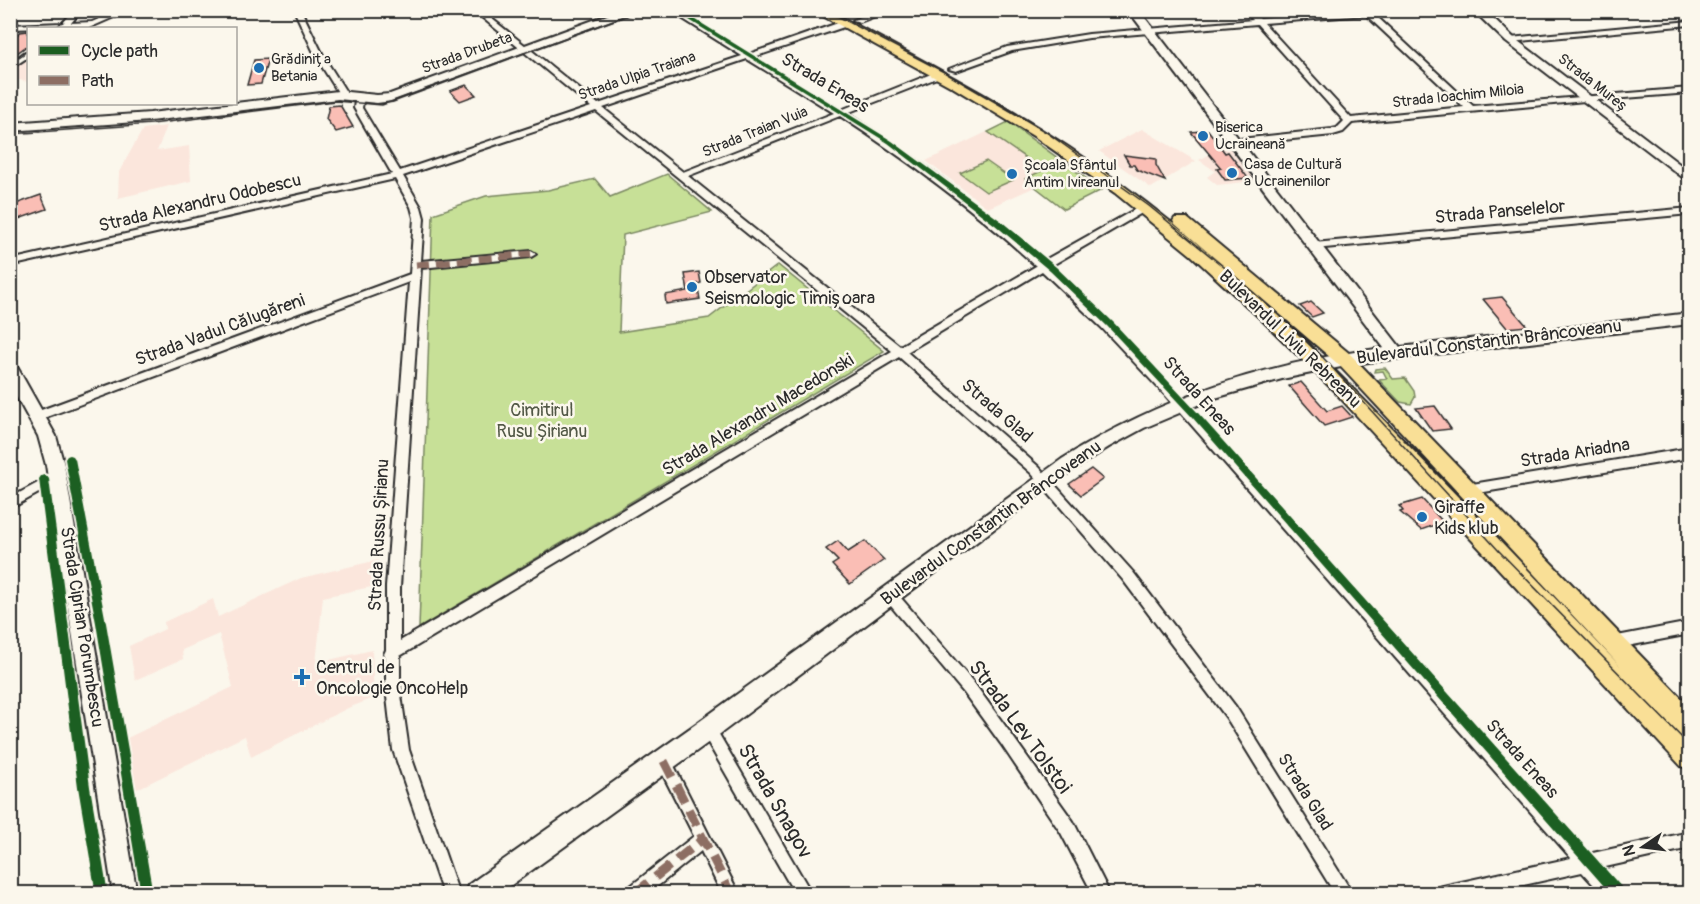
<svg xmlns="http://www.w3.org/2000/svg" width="1700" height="904" font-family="Pangolin,sans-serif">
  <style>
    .built { fill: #fbe6dc }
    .green { fill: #c7e097; stroke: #798661; stroke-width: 1.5 }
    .building { fill: #fabeb5; stroke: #2b2b2b; stroke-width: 1.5 }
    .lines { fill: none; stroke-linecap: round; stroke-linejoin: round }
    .street-casing { stroke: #2b2b2b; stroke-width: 4 }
    .secondary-casing { stroke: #2b2b2b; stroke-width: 4 }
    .primary-casing { stroke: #2b2b2b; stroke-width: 4 }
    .street { fill: #fbf7ec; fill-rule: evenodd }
    .secondary { fill: #fbf7ec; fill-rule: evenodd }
    .primary { fill: #f9df96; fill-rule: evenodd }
    .tram { stroke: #2b2b2b; stroke-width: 1.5 }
    .quiet-far1 { stroke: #8d6e63; stroke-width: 7; stroke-dasharray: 14 7; stroke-linecap: butt }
    .quiet { stroke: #8d6e63; stroke-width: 9; stroke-dasharray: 18 9; stroke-linecap: butt }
    .cycleway-casing { stroke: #fbf7ec; stroke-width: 4 }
    .cycleway { fill: #1b5e20; fill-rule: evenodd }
    .poi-dot { fill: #1f6fb2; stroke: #fbf7ec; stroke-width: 2 }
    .labels { text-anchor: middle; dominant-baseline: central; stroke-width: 5; stroke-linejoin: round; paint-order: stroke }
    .far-street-label { font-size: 15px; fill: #2b2b2b; stroke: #fbf7ec }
    .far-poi-label { font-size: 15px; fill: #2b2b2b; stroke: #fbf7ec; text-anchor: start }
    .street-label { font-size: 18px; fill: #2b2b2b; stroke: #fbf7ec }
    .poi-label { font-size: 18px; fill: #2b2b2b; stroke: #fbf7ec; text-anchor: start }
    .park-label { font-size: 18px; fill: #525846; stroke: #fbf7ec }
    .near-street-label { font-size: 21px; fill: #2b2b2b; stroke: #fbf7ec }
  </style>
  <rect width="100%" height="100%" fill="#fbf7ec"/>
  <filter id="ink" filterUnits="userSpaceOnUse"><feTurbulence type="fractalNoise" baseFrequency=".0167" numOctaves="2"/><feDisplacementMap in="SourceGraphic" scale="12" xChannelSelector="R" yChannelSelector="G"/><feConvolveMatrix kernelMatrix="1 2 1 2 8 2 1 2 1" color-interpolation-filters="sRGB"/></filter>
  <g filter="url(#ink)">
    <!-- built -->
    <g class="built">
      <polygon points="28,55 28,82 11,78 10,67"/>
      <polygon points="1008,122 1102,190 1064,209 1035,187 988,208 926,161"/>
      <polygon points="167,126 157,151 189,146 191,181 118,198 119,172 143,129"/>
      <polygon points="1142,129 1196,161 1151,188 1099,151"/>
      <polygon points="1227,145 1255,181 1217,185 1207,177 1215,171 1199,160"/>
      <polygon points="378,560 376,586 323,597 316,663 372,650 374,698 348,708 251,757 245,736 133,791 125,739 233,687 219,634 182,650 183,659 135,680 129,646 165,629 164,622 213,599 218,617 301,578"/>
    </g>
    <!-- green -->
    <g class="green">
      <polygon points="1008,122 1102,190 1064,209 1025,179 1043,170 988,132"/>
      <polygon points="986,161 1013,180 986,192 960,173"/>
      <polygon points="667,174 712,212 623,235 619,332 709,318 778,265 884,351 419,628 433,214 486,196 548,190 595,179 610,197"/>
      <polygon points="1385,368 1393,379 1405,378 1414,391 1415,397 1411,404 1400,402 1379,380 1387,379 1383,371 1374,372 1375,369"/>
    </g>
    <!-- building -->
    <g class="building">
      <polygon points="28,31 28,45 10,58 10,42 20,32"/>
      <polygon points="268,59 261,84 247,85 254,60"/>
      <polygon points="466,85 476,95 460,101 450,91"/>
      <polygon points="340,105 353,127 336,132 326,119 329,106"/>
      <polygon points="1208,130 1225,153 1228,152 1248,178 1225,180 1217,169 1221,168 1191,132"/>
      <polygon points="1124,155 1156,159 1156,165 1165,181 1137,170 1134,165 1130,165"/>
      <polygon points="41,195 47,209 10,222 10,206"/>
      <polygon points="699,272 701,283 697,284 700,299 666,304 665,295 688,291 685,274"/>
      <polygon points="1502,297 1527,326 1507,328 1483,299"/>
      <polygon points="1311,302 1323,313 1312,317 1300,306"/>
      <polygon points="1301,382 1327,411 1342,406 1352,417 1324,426 1289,386"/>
      <polygon points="1435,406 1451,429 1432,431 1416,408"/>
      <polygon points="1091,469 1103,479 1081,495 1069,484"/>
      <polygon points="1422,499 1434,512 1443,522 1421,530 1400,512 1403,511 1399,506"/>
      <polygon points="838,541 848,552 865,541 884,560 850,584 832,565 838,561 826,549"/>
    </g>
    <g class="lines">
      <!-- street casing -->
      <g class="street-casing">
        <g id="street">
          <polygon points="74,10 82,10 71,23 92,22 119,10 130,10 89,28 83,28 82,27 10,29 10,25 63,23"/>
          <polygon points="294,10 301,10 324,57 348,95 347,97 341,97 316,57"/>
          <path d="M473,10h8l117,94 144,-48 -73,-46h9l71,44 92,-32h6v4l-93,31 87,53 95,-38h6v4l-95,37c69,44 136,93 196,148l98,-55h6v4l-98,57 59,55 66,68 414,464 102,-22v16l-89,20 18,20 2,6h-19l-20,-22 -99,22h-48l2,-6 6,-2 128,-28 -405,-462 -65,-69 -59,-56 -135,81 132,115 94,105 103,135 117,187h-18l-109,-177 -103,-137 -92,-107 -132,-116 -499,299v32l9,62 50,144h-16l-50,-144 -7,-62v-30l-2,-4 2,-4v-63l23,-305 -368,137h-8l-2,-3 2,-3 377,-139 4,-56 -3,-11 -16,-28 -385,87v-6l382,-86 -38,-66 1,-7 5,-6 7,2 -4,5 -1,6 38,63 191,-64zM747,59l87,54 -151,59 -80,-64zM596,111l296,240 -492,290v-54l21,-319 110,-11 5,-3 -5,-3 -110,10 3,-43 -3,-11 -18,-31zM840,116c69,45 135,94 196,150l-136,80 -212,-170z"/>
          <polygon points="879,10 891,10 860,22 853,20"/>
          <path d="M1245,10h8l7,9 101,-9h35l-22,4 99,92 217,-18v5l-105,8 -233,22 -9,9 -10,3 -99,10 -3,-1v-4l101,-11 5,-1 7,-7 -87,-97 -168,14 -77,13 -56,20 -7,-2 58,-22 82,-13 164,-14zM1366,15l98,92 -113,11 -87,-95z"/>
          <polygon points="1690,21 1690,25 1510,42 1506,40 1510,38"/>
          <polygon points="25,52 28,52 28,57 10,69 10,63"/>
          <polygon points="1690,208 1690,214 1314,249 1309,246 1314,243"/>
          <polygon points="1690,448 1690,458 1466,495 1462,494 1460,490 1462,486 1466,485"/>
          <polygon points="58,472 62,474 64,477 62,480 10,509 10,498"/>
          <polygon points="890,589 895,591 974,683 1011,734 1073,821 1110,894 1093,894 1061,833 1001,744 964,693 885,599 883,595 885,591"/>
          <polygon points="1690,622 1690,634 1612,649 1607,647 1605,643 1607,639 1612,637"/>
          <polygon points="708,722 713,724 812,894 795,894 703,734 701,729 703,724"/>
          <polygon points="664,754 669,756 739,894 722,894 701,851 648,894 626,894 628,888 694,836 656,761 659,756"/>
        </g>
      </g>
      <!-- secondary casing -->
      <g class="secondary-casing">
        <g id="secondary">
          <polygon points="621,10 638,10 392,101 377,103 338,99 150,121 10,131 10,123 150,113 338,91 377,95 390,94"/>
          <path d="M1128,10h11l261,337 290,-34v11l-329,39 -79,16 -67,19 -71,30 -35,19 -35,22 -358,268 -217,157h-34l3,-9 232,-164 362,-262c100,-62 205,-97 322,-111z"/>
          <polygon points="1473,10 1485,10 1514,38 1690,172 1690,183 1506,42"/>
          <polygon points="10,363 16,365 56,436 64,465 137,894 113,894 46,465 38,436 10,385"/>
        </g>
      </g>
      <!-- primary casing -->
      <g class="primary-casing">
        <path id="primary" d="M812,10h16c102,54 203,107 296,176 113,83 212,184 309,285 63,65 125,131 188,196l-283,-303 -163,-140 -2,-3 2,-3h12l163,136 340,353v28l-6,-2 6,6v30l-9,-3 -348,-376 -70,-69 -72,-66 -76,-62 -80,-56 -81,-49z"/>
      </g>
      <!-- street -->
      <use href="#street" class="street"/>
      <!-- secondary -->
      <use href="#secondary" class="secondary"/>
      <!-- primary -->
      <use href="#primary" class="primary"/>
      <!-- tram -->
      <g class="tram">
        <polyline points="826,10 944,72 1046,132 1149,206 1230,272 1307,340 1499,551 1690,746"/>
        <polyline points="56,28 73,10"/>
        <polyline points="10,63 28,51"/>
        <polyline points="10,134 152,124 335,101 382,105 641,10"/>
      </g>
      <!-- quiet-far1 -->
      <polyline class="quiet-far1" points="416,265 531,254"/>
      <!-- quiet -->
      <g class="quiet">
        <polyline points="664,761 731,894"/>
        <polyline points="634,894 703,839"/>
      </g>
      <!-- cycleway casing -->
      <g class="cycleway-casing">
        <g id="cycleway">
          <polygon points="673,10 680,10 892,141 1001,221 1056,267 1113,322 1198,413 1624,890 1626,894 1611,894 1192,417 1107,326 1050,271 995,225 888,143"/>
          <polygon points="70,455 73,456 75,459 106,623 153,894 141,894 96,623 65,459 67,456"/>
          <polygon points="44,475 47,476 49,479 90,787 108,894 96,894 78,787 39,479 41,476"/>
        </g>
      </g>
      <!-- cycleway -->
      <use href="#cycleway" class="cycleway"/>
    </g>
  </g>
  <!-- markers -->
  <g class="poi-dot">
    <circle cx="259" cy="68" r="6"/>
    <circle cx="1203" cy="136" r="6"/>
    <circle cx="1232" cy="173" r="6"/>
    <circle cx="1012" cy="174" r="6"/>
    <circle cx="692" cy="287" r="6"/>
    <circle cx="1422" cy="517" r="6"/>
    <path d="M299 668h6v6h6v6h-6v6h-6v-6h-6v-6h6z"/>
  </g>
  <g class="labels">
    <!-- far-street labels -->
    <g class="far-street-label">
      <text transform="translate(467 53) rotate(-20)">Strada Drubeta</text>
      <text transform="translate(637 76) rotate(-19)">Strada Ulpia Traiana</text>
      <text transform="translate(1593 83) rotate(38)">Strada Mureș</text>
      <text transform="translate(1458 96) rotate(-6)">Strada Ioachim Miloia</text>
      <text transform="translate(755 132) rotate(-22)">Strada Traian Vuia</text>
    </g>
    <!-- far-poi labels -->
    <g class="far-poi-label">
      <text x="271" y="59">Grădinița<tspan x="271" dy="17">Betania</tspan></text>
      <text x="1215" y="127">Biserica<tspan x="1215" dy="17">Ucraineană</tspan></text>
      <text x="1244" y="164">Casa de Cultură<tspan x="1244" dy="17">a Ucrainenilor</tspan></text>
      <text x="1024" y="165">Școala Sfântul<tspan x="1024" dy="17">Antim Ivireanul</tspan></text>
    </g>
    <!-- street labels -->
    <g class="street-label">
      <text transform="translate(825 83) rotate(31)">Strada Eneas</text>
      <text transform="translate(200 203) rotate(-13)">Strada Alexandru Odobescu</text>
      <text transform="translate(1500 212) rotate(-5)">Strada Panselelor</text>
      <text transform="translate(220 330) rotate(-20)">Strada Vadul Călugăreni</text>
      <text transform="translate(1290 339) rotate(44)">Bulevardul Liviu Rebreanu</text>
      <text transform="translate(1489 342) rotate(-7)">Bulevardul Constantin Brâncoveanu</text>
      <text transform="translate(1199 396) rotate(48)">Strada Eneas</text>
      <text transform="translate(997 411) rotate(41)">Strada Glad</text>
      <text transform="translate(758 415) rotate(-31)">Strada Alexandru Macedonski</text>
      <text transform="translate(1575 453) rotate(-9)">Strada Ariadna</text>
      <text transform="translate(991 523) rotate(-36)">Bulevardul Constantin Brâncoveanu</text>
      <text transform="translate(379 535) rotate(-87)">Strada Russu Șirianu</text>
      <text transform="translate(82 627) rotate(81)">Strada Ciprian Porumbescu</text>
      <text transform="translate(1522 759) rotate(48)">Strada Eneas</text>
      <text transform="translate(1305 792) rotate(58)">Strada Glad</text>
    </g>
    <!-- poi labels -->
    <g class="poi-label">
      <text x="704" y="277">Observator<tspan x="704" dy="21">Seismologic Timișoara</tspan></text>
      <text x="1434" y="507">Giraffe<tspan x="1434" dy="21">Kids klub</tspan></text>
      <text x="316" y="667">Centrul de<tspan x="316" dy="21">Oncologie OncoHelp</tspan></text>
    </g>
    <!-- park labels -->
    <g class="park-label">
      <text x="542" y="410">Cimitirul<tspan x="542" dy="21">Rusu Șirianu</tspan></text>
    </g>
    <!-- near-street labels -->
    <g class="near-street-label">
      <text transform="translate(1020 727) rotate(54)">Strada Lev Tolstoi</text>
      <text transform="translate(775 801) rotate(60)">Strada Snagov</text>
    </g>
  </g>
  <!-- margin -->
  <rect width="1700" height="904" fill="none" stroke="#fbf7ec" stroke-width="36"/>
  <rect x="18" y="18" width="1664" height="868" fill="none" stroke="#2b2b2b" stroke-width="2" filter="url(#ink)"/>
  <!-- legend -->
  <rect x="27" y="27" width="210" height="78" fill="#fbf7ec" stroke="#a8a59f" stroke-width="1.5"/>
  <rect x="39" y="46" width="30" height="9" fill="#1b5e20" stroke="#a8a59f" stroke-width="1.5"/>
  <text x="81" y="57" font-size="18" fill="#2b2b2b">Cycle path</text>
  <rect x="39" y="76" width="30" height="9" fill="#8d6e63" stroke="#a8a59f" stroke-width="1.5"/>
  <text x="81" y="87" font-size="18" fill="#2b2b2b">Path</text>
  <!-- north arrow -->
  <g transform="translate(1643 847) rotate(256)" stroke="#fbf7ec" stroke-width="4.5" paint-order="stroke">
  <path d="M0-4.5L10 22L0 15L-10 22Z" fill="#2b2b2b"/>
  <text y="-9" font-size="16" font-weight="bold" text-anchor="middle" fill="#2b2b2b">N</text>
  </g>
</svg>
